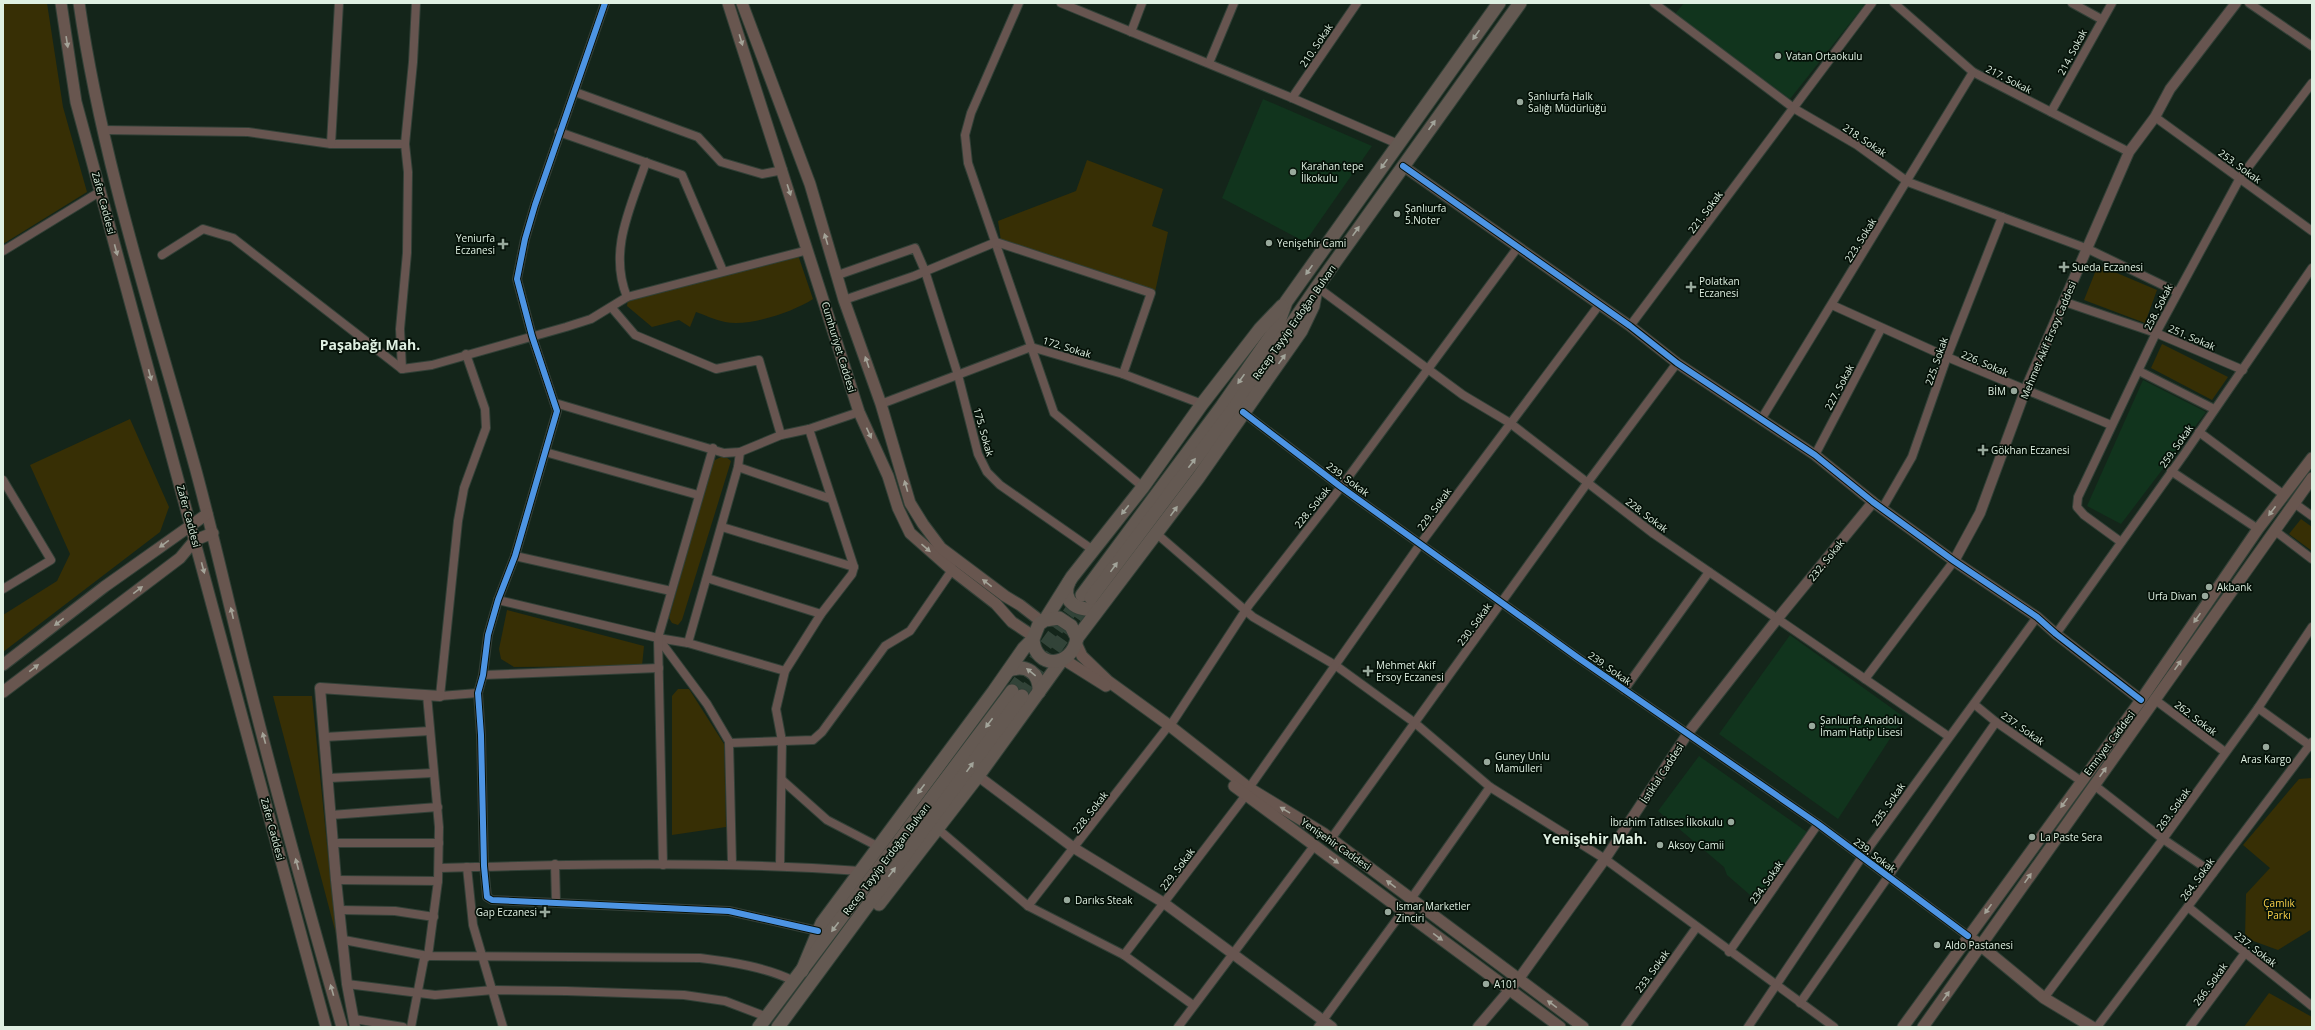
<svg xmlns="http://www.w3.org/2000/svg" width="2315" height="1030" font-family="'Open Sans',sans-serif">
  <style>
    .built { fill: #11341d }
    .green { fill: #372f05 }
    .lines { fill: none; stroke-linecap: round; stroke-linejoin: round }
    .trunk-tunnel { stroke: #324338; stroke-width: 13; stroke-dasharray: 13 6; stroke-linecap: butt }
    .minor-casing { stroke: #324037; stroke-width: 10 }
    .tertiary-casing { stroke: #324037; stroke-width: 12 }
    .secondary-casing { stroke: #324037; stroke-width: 13 }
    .trunk-casing { stroke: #324037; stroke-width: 15 }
    .minor { stroke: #675550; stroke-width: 8 }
    .tertiary { stroke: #675550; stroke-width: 10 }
    .secondary { stroke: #68564f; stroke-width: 11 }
    .trunk { stroke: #645952; stroke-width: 13 }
    .cycleway-casing { stroke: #051108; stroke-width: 8 }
    .cycleway { stroke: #4d94e3; stroke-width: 6 }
    .oneway { fill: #a2a49a }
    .oneway2 { fill: #a4a398 }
    .poi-dot { fill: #98a99c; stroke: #051108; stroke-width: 1.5 }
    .labels { text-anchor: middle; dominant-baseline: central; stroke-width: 3.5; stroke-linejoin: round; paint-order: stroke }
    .street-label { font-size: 10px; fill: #dff0e2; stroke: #051108 }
    .poi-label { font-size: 10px; fill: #dff0e2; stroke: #051108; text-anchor: start }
    .park-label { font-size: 10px; fill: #fed44a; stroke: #051108 }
    .district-label { font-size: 14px; font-weight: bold; fill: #dff0e2; stroke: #051108 }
  </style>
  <rect width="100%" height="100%" fill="#14251a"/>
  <!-- built -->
  <g class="built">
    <polygon points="1684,3 1866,3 1790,99 1675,14"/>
    <polygon points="1263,99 1372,146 1305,242 1222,198"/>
    <polygon points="2143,380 2206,412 2121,524 2087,506"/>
    <polygon points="1790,635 1904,717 1838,819 1719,734"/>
    <polygon points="1699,756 1807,832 1757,901 1727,875 1724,867 1658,811"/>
  </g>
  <!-- green -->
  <g class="green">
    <polygon points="3,3 47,3 63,107 87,192 3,244"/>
    <polygon points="1087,160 1163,189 1152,226 1168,232 1155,292 1001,241 998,221 1076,191"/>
    <path d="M798,255l15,44c-20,13 -64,28 -88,23 -10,-2 -20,-7 -29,-10l-6,15 -11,-7 -27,7 -25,-21 1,-7z"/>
    <polygon points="2098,265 2157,290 2145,323 2084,300"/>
    <polygon points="2162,344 2228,377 2212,400 2151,368"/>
    <polygon points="130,419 169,507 160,532 3,652 3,615 57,581 70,554 30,465"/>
    <polygon points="721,457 726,457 731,461 682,620 678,625 672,623 669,618 713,461"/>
    <polygon points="2301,519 2312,527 2312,551 2289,534"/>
    <polygon points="507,610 644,646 642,666 514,667 501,659 499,649"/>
    <polygon points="678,689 689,689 724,744 726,827 672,835 672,696"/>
    <polygon points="273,696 312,696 336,934"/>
    <polygon points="2312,778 2312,929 2278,950 2245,938 2246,894 2270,868 2243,845 2299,779"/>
    <polygon points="2269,993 2312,1017 2312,1027 2244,1027"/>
  </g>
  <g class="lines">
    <!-- trunk-tunnel -->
    <g class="trunk-tunnel">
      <polyline points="1012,691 1081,597"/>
      <polyline points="1022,696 1089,601"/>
    </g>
    <!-- minor casing -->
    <g class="minor-casing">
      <g id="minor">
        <polyline points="605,3 535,205 525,239 517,279 532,336 557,411 515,556 498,600 488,635 483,675 478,693 481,735 484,866 487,897 492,900 729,911 818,931"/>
        <polyline points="1019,3 971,113 965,135 968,163 1054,413 1143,487"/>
        <polyline points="1061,3 1292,98 1398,144"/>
        <polyline points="1654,3 1795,109 1857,145 1908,182 2088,249 2177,292"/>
        <polyline points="1894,3 1973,72 2129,152"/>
        <polyline points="2072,3 2101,19"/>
        <polyline points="2249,3 2312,46"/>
        <polyline points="1131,32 1142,3"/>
        <polyline points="1209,63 1234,3"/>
        <polyline points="575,92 698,137 721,162 762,174 783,170"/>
        <polyline points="1292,98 1357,3"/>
        <polyline points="2051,112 2112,3"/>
        <polyline points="2155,117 2312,231"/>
        <polyline points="102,130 248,132 331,144 405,144"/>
        <polyline points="559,132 682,175 723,271"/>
        <polyline points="331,144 339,3"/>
        <polyline points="3,251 101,191"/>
        <polyline points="162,255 203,229 233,238 402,369 432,365 566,327 591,319 627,297 808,250"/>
        <polyline points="838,275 915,248 925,271 958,375 978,454 987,472 1000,485 1093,550"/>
        <polyline points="1317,287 1463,395 1510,423 1654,534 1948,736"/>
        <path d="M627,297c-19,-47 4,-90 19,-135"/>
        <polyline points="844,300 914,276 996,242 1151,293 1123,374"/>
        <polyline points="2065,302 2156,333 2243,370"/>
        <polyline points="1832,305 1947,357 2111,425"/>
        <polyline points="612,308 635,335 716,369 759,360 781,435"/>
        <polyline points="1630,326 1872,3"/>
        <polyline points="466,354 485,409 486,428 464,488 458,521 440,696 478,693"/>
        <polyline points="402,369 400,329 407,253 408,172 405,144 413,62 416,3"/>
        <polyline points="2139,371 2214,409"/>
        <polyline points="555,403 724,453 740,452 781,435 809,429 859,412"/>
        <polyline points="881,404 1031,347 1123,374 1202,404"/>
        <polyline points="1243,412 1341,487 1577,657 1818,824 1968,936"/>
        <polyline points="1762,418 1973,72"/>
        <polyline points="2199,432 2284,495"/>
        <polyline points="545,452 698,495"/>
        <polyline points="1815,455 1881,329"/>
        <polyline points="738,467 831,499"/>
        <polyline points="2171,471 2258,529"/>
        <polyline points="3,480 51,560 3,589"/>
        <polyline points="2294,503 2312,516"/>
        <polyline points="1882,509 1912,457 1947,357 2002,217"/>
        <polyline points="722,527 854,567"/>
        <polyline points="2274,530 2312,559"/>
        <polyline points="1157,534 1253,617 1335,665 1415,723 1490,787 1605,859 1834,1027"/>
        <polyline points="2121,542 2084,515 2077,507 2078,497 2156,333 2240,178 2312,83"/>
        <polyline points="515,556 671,591"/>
        <polyline points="707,578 821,614"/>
        <polyline points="498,600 658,638 688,643 785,671"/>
        <polyline points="2056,634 2185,453 2312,268"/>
        <polyline points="658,638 707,704 730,743 813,740 822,732 885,646 910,631 952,570"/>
        <polyline points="688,643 738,467 740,452"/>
        <polyline points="483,675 659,668"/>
        <polyline points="1865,679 1954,561"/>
        <polyline points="1624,690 1709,572"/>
        <polyline points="2154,699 2225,752"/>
        <polyline points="1974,704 1996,722 2081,781"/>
        <polyline points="2258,708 2312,747"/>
        <polyline points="1170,726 1249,605 1341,487 1518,247"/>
        <polyline points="325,737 430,731"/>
        <polyline points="729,742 732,864"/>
        <polyline points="329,778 433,773"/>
        <polyline points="782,780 827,820 879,847"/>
        <polyline points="2094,785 2163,839 2213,873"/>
        <polyline points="1249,788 1421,543 1599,305"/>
        <polyline points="331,815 438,807"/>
        <polyline points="938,829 1028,906 1124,955 1193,1005"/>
        <polyline points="1331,839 1588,482 1677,363"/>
        <polyline points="333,843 439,843"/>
        <polyline points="555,864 556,902"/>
        <polyline points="663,865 658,638 713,448"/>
        <polyline points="780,865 782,741 776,709 785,671 821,614 852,574 854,567 809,429"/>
        <polyline points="467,867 473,925 503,1027"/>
        <path d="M439,868c140,-4 281,-7 421,3"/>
        <polyline points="336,880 438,881"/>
        <polyline points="1411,899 1490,787"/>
        <polyline points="1028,906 1166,729"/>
        <polyline points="2188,907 2312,1006"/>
        <polyline points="340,910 395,911 434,917"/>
        <path d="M344,940l84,16 272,2c32,4 65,9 94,23"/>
        <polyline points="1729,952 1818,824"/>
        <polyline points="1124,955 1246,795"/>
        <polyline points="347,984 435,995 493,990 566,991 684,995 725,1001 767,1017"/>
        <polyline points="2044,998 2163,839 2258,708 2312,627"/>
        <polyline points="1800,1003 1996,722"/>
        <polyline points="354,1019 403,1027"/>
        <polyline points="411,1027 424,959 428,956 438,881 439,827 427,695"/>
        <polyline points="1178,1027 1314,846"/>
        <polyline points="1318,1027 1403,911"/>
        <polyline points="1625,1027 1696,928"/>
        <polyline points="1748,1027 1862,857 2037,617"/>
        <polyline points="2097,1027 2312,742"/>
        <polyline points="2190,1027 2245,953"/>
      </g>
    </g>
    <!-- tertiary casing -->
    <g class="tertiary-casing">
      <g id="tertiary">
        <polyline points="1403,166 1630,326 1677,363 1815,455 1873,502 1954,561 2037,617 2056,634 2141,700"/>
        <polyline points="1954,561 1980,513 2025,391 2129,152 2155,117 2170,89 2236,3"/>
        <polyline points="978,776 1074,848 1164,903 1332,1027"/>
        <polyline points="355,1027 347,984 336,880 320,688 440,696"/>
        <polyline points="1478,1027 1518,980 1605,859 1688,733 1778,618 1873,502"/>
      </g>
    </g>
    <!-- secondary casing -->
    <g class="secondary-casing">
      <g id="secondary">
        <polyline points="61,3 76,102 326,1027"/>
        <path d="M79,3c23,158 73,310 116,464 18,66 33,134 50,201 30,120 63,240 97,359"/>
        <polyline points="728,3 859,412 888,476 898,508 910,533 952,570 996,604 1012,622 1033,636"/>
        <polyline points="742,3 810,184 844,300 881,404 910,503 923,524 941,548 1005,596 1020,605 1042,622"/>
        <polyline points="1076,643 1082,656 1108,681 1170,726 1249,788 1323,833 1583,1027"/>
        <polyline points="1063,659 1106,686"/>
        <polyline points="3,665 104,587 207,514"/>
        <polyline points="3,692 180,558 195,540 213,533"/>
        <polyline points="1234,786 1560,1027"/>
        <polyline points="1975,941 2044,998 2092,1027"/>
        <polyline points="1903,1027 2141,700 2258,529 2312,458"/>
        <polyline points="1923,1027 2312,478"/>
      </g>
    </g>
    <!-- trunk casing -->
    <g class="trunk-casing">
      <g id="trunk">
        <path d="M1069,582c-10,21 13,31 30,26"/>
        <polyline points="1082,595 1222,406 1277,327 1286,302 1499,3"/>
        <polyline points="1091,598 1234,408 1317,287 1520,3"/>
        <polyline points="1045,620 1072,577 1143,487 1202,404 1260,329 1282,306"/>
        <polyline points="1077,638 1198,478 1301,331 1313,306 1315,295"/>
        <path d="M1009,670c18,-6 31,3 30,22"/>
        <polyline points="879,904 978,776 1061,661"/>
        <path d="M802,971l20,-48 172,-232 30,-43 9,-9 6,-15 6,-4 14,-2 12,8 6,12c-5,30 -42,32 -44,1"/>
        <polyline points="759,1027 1012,691"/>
        <polyline points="778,1027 1022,696"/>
      </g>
    </g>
    <!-- minor -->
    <use href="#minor" class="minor"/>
    <!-- tertiary -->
    <use href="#tertiary" class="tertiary"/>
    <!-- secondary -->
    <use href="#secondary" class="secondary"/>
    <!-- trunk -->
    <use href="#trunk" class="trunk"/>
    <!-- cycleway casing -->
    <g class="cycleway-casing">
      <g id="cycleway">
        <polyline points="605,3 535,205 525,239 517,279 532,336 557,411 515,556 498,600 488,635 483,675 478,693 481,735 484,866 487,897 492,900 729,911 818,931"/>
        <polyline points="1403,166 1630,326 1677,363 1815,455 1873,502 1954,561 2037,617 2056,634 2141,700"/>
        <polyline points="1243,412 1341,487 1577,657 1818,824 1968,936"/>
      </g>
    </g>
    <!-- cycleway -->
    <use href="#cycleway" class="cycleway"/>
  </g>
  <!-- one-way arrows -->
  <defs><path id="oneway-solid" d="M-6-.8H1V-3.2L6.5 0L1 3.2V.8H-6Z"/></defs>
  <g class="oneway">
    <use href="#oneway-solid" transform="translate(1476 35) rotate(125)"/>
    <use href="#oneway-solid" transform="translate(1432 125) rotate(-55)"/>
    <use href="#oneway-solid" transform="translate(1384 164) rotate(125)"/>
    <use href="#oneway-solid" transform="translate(1356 231) rotate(-55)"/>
    <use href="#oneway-solid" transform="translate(1309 270) rotate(125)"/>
    <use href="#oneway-solid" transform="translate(1282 359) rotate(-54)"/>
    <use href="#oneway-solid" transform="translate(1241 379) rotate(125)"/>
    <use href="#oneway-solid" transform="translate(1192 463) rotate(-53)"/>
    <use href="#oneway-solid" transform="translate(1125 510) rotate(129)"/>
    <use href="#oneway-solid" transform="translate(1174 511) rotate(-54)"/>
    <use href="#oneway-solid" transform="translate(1114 567) rotate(-54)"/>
    <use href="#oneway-solid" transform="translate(1031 672) rotate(-141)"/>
    <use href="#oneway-solid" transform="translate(989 723) rotate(127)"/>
    <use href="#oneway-solid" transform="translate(970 767) rotate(-54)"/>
    <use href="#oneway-solid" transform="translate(921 789) rotate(127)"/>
    <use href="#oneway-solid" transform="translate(892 872) rotate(-53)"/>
    <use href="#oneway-solid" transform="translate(835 927) rotate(127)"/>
  </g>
  <g class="oneway2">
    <use href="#oneway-solid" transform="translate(741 40) rotate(73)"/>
    <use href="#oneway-solid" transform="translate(67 42) rotate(81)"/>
    <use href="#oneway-solid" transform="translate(789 190) rotate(72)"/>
    <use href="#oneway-solid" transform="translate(826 239) rotate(-107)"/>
    <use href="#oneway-solid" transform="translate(116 250) rotate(75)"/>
    <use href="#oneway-solid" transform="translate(867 362) rotate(-109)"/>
    <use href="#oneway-solid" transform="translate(150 375) rotate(75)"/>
    <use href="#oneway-solid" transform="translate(869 433) rotate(65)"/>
    <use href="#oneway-solid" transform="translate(906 486) rotate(-106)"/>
    <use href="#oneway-solid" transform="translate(2272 511) rotate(127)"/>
    <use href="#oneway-solid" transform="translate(164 544) rotate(144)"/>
    <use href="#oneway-solid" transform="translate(926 548) rotate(41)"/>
    <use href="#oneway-solid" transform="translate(203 568) rotate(75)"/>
    <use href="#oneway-solid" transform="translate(987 583) rotate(-142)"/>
    <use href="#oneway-solid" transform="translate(138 590) rotate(-37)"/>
    <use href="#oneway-solid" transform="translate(232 613) rotate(-103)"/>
    <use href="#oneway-solid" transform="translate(2197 618) rotate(125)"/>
    <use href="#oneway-solid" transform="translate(59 622) rotate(142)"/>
    <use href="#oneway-solid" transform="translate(2178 665) rotate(-55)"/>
    <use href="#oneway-solid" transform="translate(34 668) rotate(-37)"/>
    <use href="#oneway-solid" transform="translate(264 738) rotate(-105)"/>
    <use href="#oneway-solid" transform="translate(2103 772) rotate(-55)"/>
    <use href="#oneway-solid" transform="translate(2064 803) rotate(126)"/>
    <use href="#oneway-solid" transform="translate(1285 810) rotate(-149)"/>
    <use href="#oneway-solid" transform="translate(1334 860) rotate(36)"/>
    <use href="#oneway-solid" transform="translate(297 864) rotate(-105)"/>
    <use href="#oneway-solid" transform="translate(2028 878) rotate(-55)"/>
    <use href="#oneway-solid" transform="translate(1391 884) rotate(-143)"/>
    <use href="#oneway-solid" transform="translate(1988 909) rotate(126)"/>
    <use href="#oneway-solid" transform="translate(1438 937) rotate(36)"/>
    <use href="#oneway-solid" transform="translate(332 990) rotate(-106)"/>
    <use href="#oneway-solid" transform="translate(1946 996) rotate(-55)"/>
    <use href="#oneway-solid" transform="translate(1552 1004) rotate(-144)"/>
  </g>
  <!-- markers -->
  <g class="poi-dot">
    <circle cx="1778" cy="56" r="4"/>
    <circle cx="1520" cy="102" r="4"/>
    <circle cx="1293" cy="172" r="4"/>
    <circle cx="1397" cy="214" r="4"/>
    <circle cx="1269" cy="243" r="4"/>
    <path d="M501 238h4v4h4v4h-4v4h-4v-4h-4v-4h4z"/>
    <path d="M2062 261h4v4h4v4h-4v4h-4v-4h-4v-4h4z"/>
    <path d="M1689 281h4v4h4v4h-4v4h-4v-4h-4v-4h4z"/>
    <circle cx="2014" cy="391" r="4"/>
    <path d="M1981 444h4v4h4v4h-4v4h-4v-4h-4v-4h4z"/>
    <circle cx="2209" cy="587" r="4"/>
    <circle cx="2205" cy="596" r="4"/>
    <path d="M1366 665h4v4h4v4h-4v4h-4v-4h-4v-4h4z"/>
    <circle cx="1812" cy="726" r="4"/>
    <circle cx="2266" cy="747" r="4"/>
    <circle cx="1487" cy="762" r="4"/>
    <circle cx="1731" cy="822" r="4"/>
    <circle cx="2032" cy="837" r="4"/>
    <circle cx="1660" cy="845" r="4"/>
    <circle cx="1067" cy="900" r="4"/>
    <path d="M543 906h4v4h4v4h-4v4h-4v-4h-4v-4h4z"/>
    <circle cx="1388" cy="912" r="4"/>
    <circle cx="1937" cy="945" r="4"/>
    <circle cx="1486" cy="984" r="4"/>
  </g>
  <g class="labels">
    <!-- street labels -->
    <g class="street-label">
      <text transform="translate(1316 45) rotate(-56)">210. Sokak</text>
      <text transform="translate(2072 52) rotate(-62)">214. Sokak</text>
      <text transform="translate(2009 79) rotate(27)">217. Sokak</text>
      <text transform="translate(1865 140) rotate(34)">218. Sokak</text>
      <text transform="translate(2240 166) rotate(36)">253. Sokak</text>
      <text transform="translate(104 203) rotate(75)">Zafer Caddesi</text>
      <text transform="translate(1705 212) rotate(-53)">221. Sokak</text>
      <text transform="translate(1860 240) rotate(-58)">223. Sokak</text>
      <text transform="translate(2158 307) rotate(-63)">258. Sokak</text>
      <text transform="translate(1294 322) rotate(-55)">Recep Tayyip Erdoğan Bulvarı</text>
      <text transform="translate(2192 337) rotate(23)">251. Sokak</text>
      <text transform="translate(2048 340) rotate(-67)">Mehmet Akif Ersoy Caddesi</text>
      <text transform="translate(839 347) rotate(73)">Cumhuriyet Caddesi</text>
      <text transform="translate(1067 347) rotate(17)">172. Sokak</text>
      <text transform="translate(1936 361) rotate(-71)">225. Sokak</text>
      <text transform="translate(1985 363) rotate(23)">226. Sokak</text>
      <text transform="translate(1839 387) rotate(-62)">227. Sokak</text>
      <text transform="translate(984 432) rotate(74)">175. Sokak</text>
      <text transform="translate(2176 446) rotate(-55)">259. Sokak</text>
      <text transform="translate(1348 479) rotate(36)">239. Sokak</text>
      <text transform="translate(1312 507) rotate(-51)">228. Sokak</text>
      <text transform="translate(1434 509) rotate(-54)">229. Sokak</text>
      <text transform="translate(1647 515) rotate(37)">228. Sokak</text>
      <text transform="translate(189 516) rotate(75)">Zafer Caddesi</text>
      <text transform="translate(1826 560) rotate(-51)">232. Sokak</text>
      <text transform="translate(1474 624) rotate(-54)">230. Sokak</text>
      <text transform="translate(1610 668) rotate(35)">239. Sokak</text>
      <text transform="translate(2196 718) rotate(37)">262. Sokak</text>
      <text transform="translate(2023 728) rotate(35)">237. Sokak</text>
      <text transform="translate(2109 743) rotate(-53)">Emniyet Caddesi</text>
      <text transform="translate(1662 773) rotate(-57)">İstiklal Caddesi</text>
      <text transform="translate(1888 804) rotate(-55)">235. Sokak</text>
      <text transform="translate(2173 809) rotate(-54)">263. Sokak</text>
      <text transform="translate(1090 812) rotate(-52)">228. Sokak</text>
      <text transform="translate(273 829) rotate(75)">Zafer Caddesi</text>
      <text transform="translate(1336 844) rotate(35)">Yenişehir Caddesi</text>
      <text transform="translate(1875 855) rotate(37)">239. Sokak</text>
      <text transform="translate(886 859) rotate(-53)">Recep Tayyip Erdoğan Bulvarı</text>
      <text transform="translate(1177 869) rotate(-53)">229. Sokak</text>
      <text transform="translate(2197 879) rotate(-54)">264. Sokak</text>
      <text transform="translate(1766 882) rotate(-55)">234. Sokak</text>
      <text transform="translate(2256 949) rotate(38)">237. Sokak</text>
      <text transform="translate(1652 971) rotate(-54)">233. Sokak</text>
      <text transform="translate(2210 984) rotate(-54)">266. Sokak</text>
    </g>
    <!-- poi labels -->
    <g class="poi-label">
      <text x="1786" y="56">Vatan Ortaokulu</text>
      <text x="1528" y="96">Şanlıurfa Halk<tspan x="1528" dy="12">Salığı Müdürlüğü</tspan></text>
      <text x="1301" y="166">Karahan tepe<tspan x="1301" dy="12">İlkokulu</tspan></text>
      <text x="1405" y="208">Şanlıurfa<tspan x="1405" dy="12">5.Noter</tspan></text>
      <text x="495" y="238" text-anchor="end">Yeniurfa<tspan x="495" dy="12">Eczanesi</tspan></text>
      <text x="1277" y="243">Yenişehir Cami</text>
      <text x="2072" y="267">Sueda Eczanesi</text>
      <text x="1699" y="281">Polatkan<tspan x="1699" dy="12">Eczanesi</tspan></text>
      <text x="2006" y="391" text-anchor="end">BİM</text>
      <text x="1991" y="450">Gökhan Eczanesi</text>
      <text x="2217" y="587">Akbank</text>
      <text x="2197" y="596" text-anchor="end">Urfa Divan</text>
      <text x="1376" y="665">Mehmet Akif<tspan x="1376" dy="12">Ersoy Eczanesi</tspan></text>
      <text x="1820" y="720">Şanlıurfa Anadolu<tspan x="1820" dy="12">İmam Hatip Lisesi</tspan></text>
      <text x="1495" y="756">Guney Unlu<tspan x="1495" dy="12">Mamulleri</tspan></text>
      <text x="2266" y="759" text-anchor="middle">Aras Kargo</text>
      <text x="1723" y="822" text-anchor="end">İbrahim Tatlıses İlkokulu</text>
      <text x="2040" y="837">La Paste Sera</text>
      <text x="1668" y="845">Aksoy Camii</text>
      <text x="1075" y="900">Darıks Steak</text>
      <text x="1396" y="906">Ismar Marketler<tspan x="1396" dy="12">Zinciri</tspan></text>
      <text x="537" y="912" text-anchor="end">Gap Eczanesi</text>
      <text x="1945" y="945">Aldo Pastanesi</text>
      <text x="1494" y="984">A101</text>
    </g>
    <!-- park labels -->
    <g class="park-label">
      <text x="2279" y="903">Çamlık<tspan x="2279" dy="12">Parkı</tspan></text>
    </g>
    <!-- district labels -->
    <g class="district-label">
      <text x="370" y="344">Paşabağı Mah.</text>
      <text x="1595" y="838">Yenişehir Mah.</text>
    </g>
  </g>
  <!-- border -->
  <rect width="2315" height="1030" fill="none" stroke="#dff0e2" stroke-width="8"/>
</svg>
